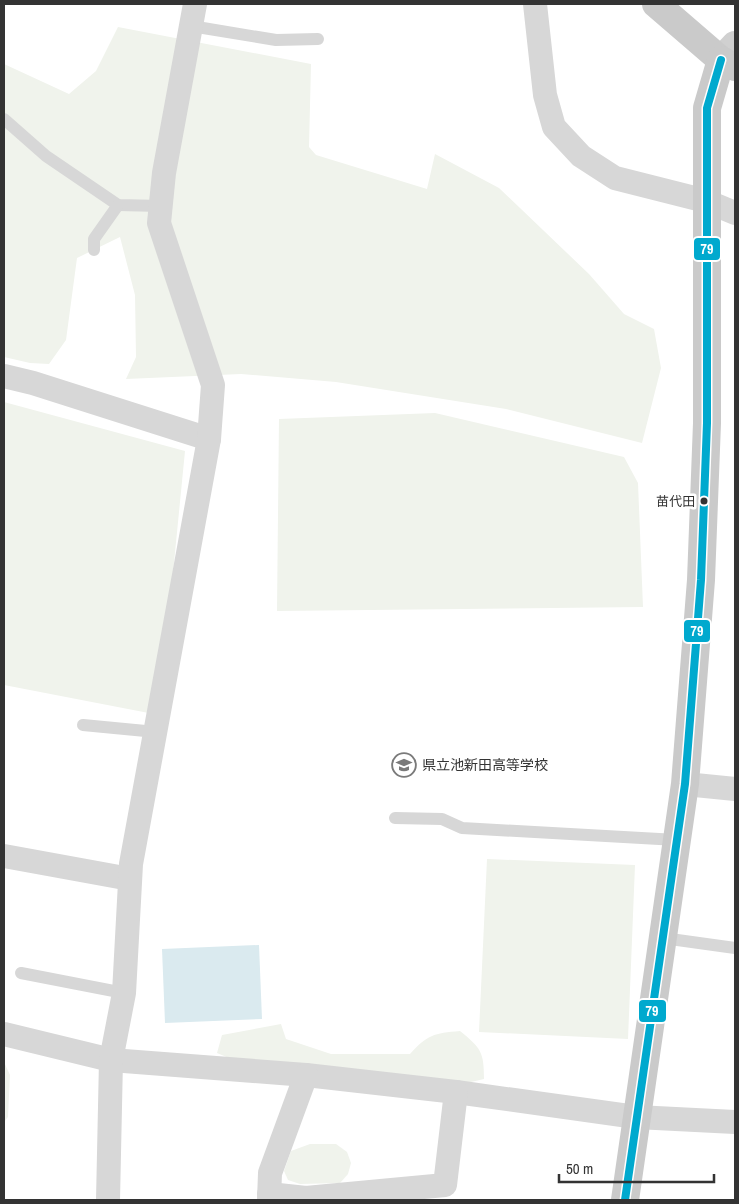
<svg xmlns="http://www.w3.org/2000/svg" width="739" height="1204" font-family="'Archivo Narrow','Noto Sans JP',sans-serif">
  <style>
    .green { fill: #f0f3ec }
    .water { fill: #daeaef }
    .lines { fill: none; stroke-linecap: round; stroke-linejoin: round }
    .service { stroke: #d7d7d7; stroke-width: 12 }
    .minor { stroke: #d7d7d7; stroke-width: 24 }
    .secondary { stroke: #d0d0d0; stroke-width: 28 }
    .primary { stroke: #cacaca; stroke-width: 28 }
    .bus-1-casing { stroke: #fff; stroke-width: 11 }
    .bus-1 { stroke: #00a9ce; stroke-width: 8 }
    .bus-dot { fill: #333; stroke: #fff; stroke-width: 2 }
    .labels { text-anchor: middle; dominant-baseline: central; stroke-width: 5; stroke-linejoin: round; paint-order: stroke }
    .bus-label { font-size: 13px; fill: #333; stroke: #fff; text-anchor: end }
    .poi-label { font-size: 14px; fill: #333; stroke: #fff; text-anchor: start }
    .line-badge { stroke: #fff; stroke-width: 2 }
    .badge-label { font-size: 14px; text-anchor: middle; font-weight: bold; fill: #fff }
  </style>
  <rect width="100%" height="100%" fill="#fff"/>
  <!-- green -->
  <g class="green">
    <polygon points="118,27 311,64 309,147 316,155 427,189 435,154 499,188 589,274 624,314 654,329 661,368 642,443 506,409 336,382 241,374 126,379 136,357 135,295 120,237 77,258 66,340 49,364 30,363 4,357 4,64 69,94 96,71"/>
    <polygon points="4,402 185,451 159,715 4,685"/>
    <polygon points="435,413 624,457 638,483 643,607 277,611 279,419"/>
    <polygon points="487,859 635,865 628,1039 479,1032"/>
    <path d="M281,1024l5,15 45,15h79c17,-19 24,-21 50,-23 21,17 24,21 24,48l-26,6 -222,-24 -19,-8 5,-18z"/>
    <polygon points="4,1062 10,1075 8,1117 4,1122"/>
    <polygon points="310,1144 336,1144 347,1152 351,1163 348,1174 340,1183 300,1184 288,1180 284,1171 291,1151"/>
  </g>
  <!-- water -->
  <polygon class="water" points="259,945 262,1019 165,1023 162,949"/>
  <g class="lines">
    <!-- service -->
    <g class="service">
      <polyline points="191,26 276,40 318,39"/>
      <polyline points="4,119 46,156 118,205 161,206"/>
      <polyline points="94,250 94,239 118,205"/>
      <polyline points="83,725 156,732"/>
      <polyline points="395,818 442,819 462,828 677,840"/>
      <polyline points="663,938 735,948"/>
      <polyline points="21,973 124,993"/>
    </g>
    <!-- minor -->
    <g class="minor">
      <polyline points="535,4 545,95 554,127 581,156 615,178 706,201 735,213"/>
      <polyline points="4,376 33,383 209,439"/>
      <polyline points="685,784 735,789"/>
      <polyline points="4,856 130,879"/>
      <polyline points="4,1034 111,1060 306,1075 456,1092 636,1117 735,1122"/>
      <polyline points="269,1194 306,1198 445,1185 456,1092"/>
      <polyline points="108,1200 111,1060 124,993 131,864 209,439 213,385 159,223 164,173 195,4"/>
      <polyline points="269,1200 270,1173 306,1075"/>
    </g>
    <!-- secondary -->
    <polyline class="secondary" points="721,60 735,45"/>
    <!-- primary -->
    <g class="primary">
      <polyline points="656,4 721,60 735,67"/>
      <polyline points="625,1200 685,784 701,580 707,423 707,108 721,60"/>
    </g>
    <!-- bus-1 casing -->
    <g class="bus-1-casing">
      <polyline id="bus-1" points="625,1200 685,784 701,580 707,423 707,108 721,60"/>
    </g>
    <!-- bus-1 -->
    <use href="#bus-1" class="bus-1"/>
  </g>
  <!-- icons -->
  <defs>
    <g id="school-ring" transform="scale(1.25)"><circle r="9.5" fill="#fff" stroke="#7a7a7a" stroke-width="1.5"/><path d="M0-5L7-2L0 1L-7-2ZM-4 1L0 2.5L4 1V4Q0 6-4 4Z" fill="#7a7a7a"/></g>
  </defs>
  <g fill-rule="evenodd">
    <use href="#school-ring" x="404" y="765"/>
  </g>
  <!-- markers -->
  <circle class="bus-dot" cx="704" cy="501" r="4.5"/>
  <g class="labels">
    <!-- bus labels -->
    <g class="bus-label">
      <text x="695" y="501">苗代田</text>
    </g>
    <!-- poi labels -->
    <g class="poi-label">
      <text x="422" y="765">県立池新田高等学校</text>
    </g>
  </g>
  <g class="line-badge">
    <rect x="693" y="237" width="28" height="24" rx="5" fill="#00a9ce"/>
    <rect x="683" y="619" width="28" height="24" rx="5" fill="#00a9ce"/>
    <rect x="638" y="999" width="29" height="24" rx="5" fill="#00a9ce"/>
  </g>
  <g class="badge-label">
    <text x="707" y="254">79</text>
    <text x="697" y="636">79</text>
    <text x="652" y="1016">79</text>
  </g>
  <!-- border -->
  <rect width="739" height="1204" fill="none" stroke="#333333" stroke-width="10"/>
  <!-- scale -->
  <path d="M559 1174v8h155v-8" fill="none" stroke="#333333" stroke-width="2.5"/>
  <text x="566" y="1174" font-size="15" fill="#333333" stroke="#ffffff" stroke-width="4" paint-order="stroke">50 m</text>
</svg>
